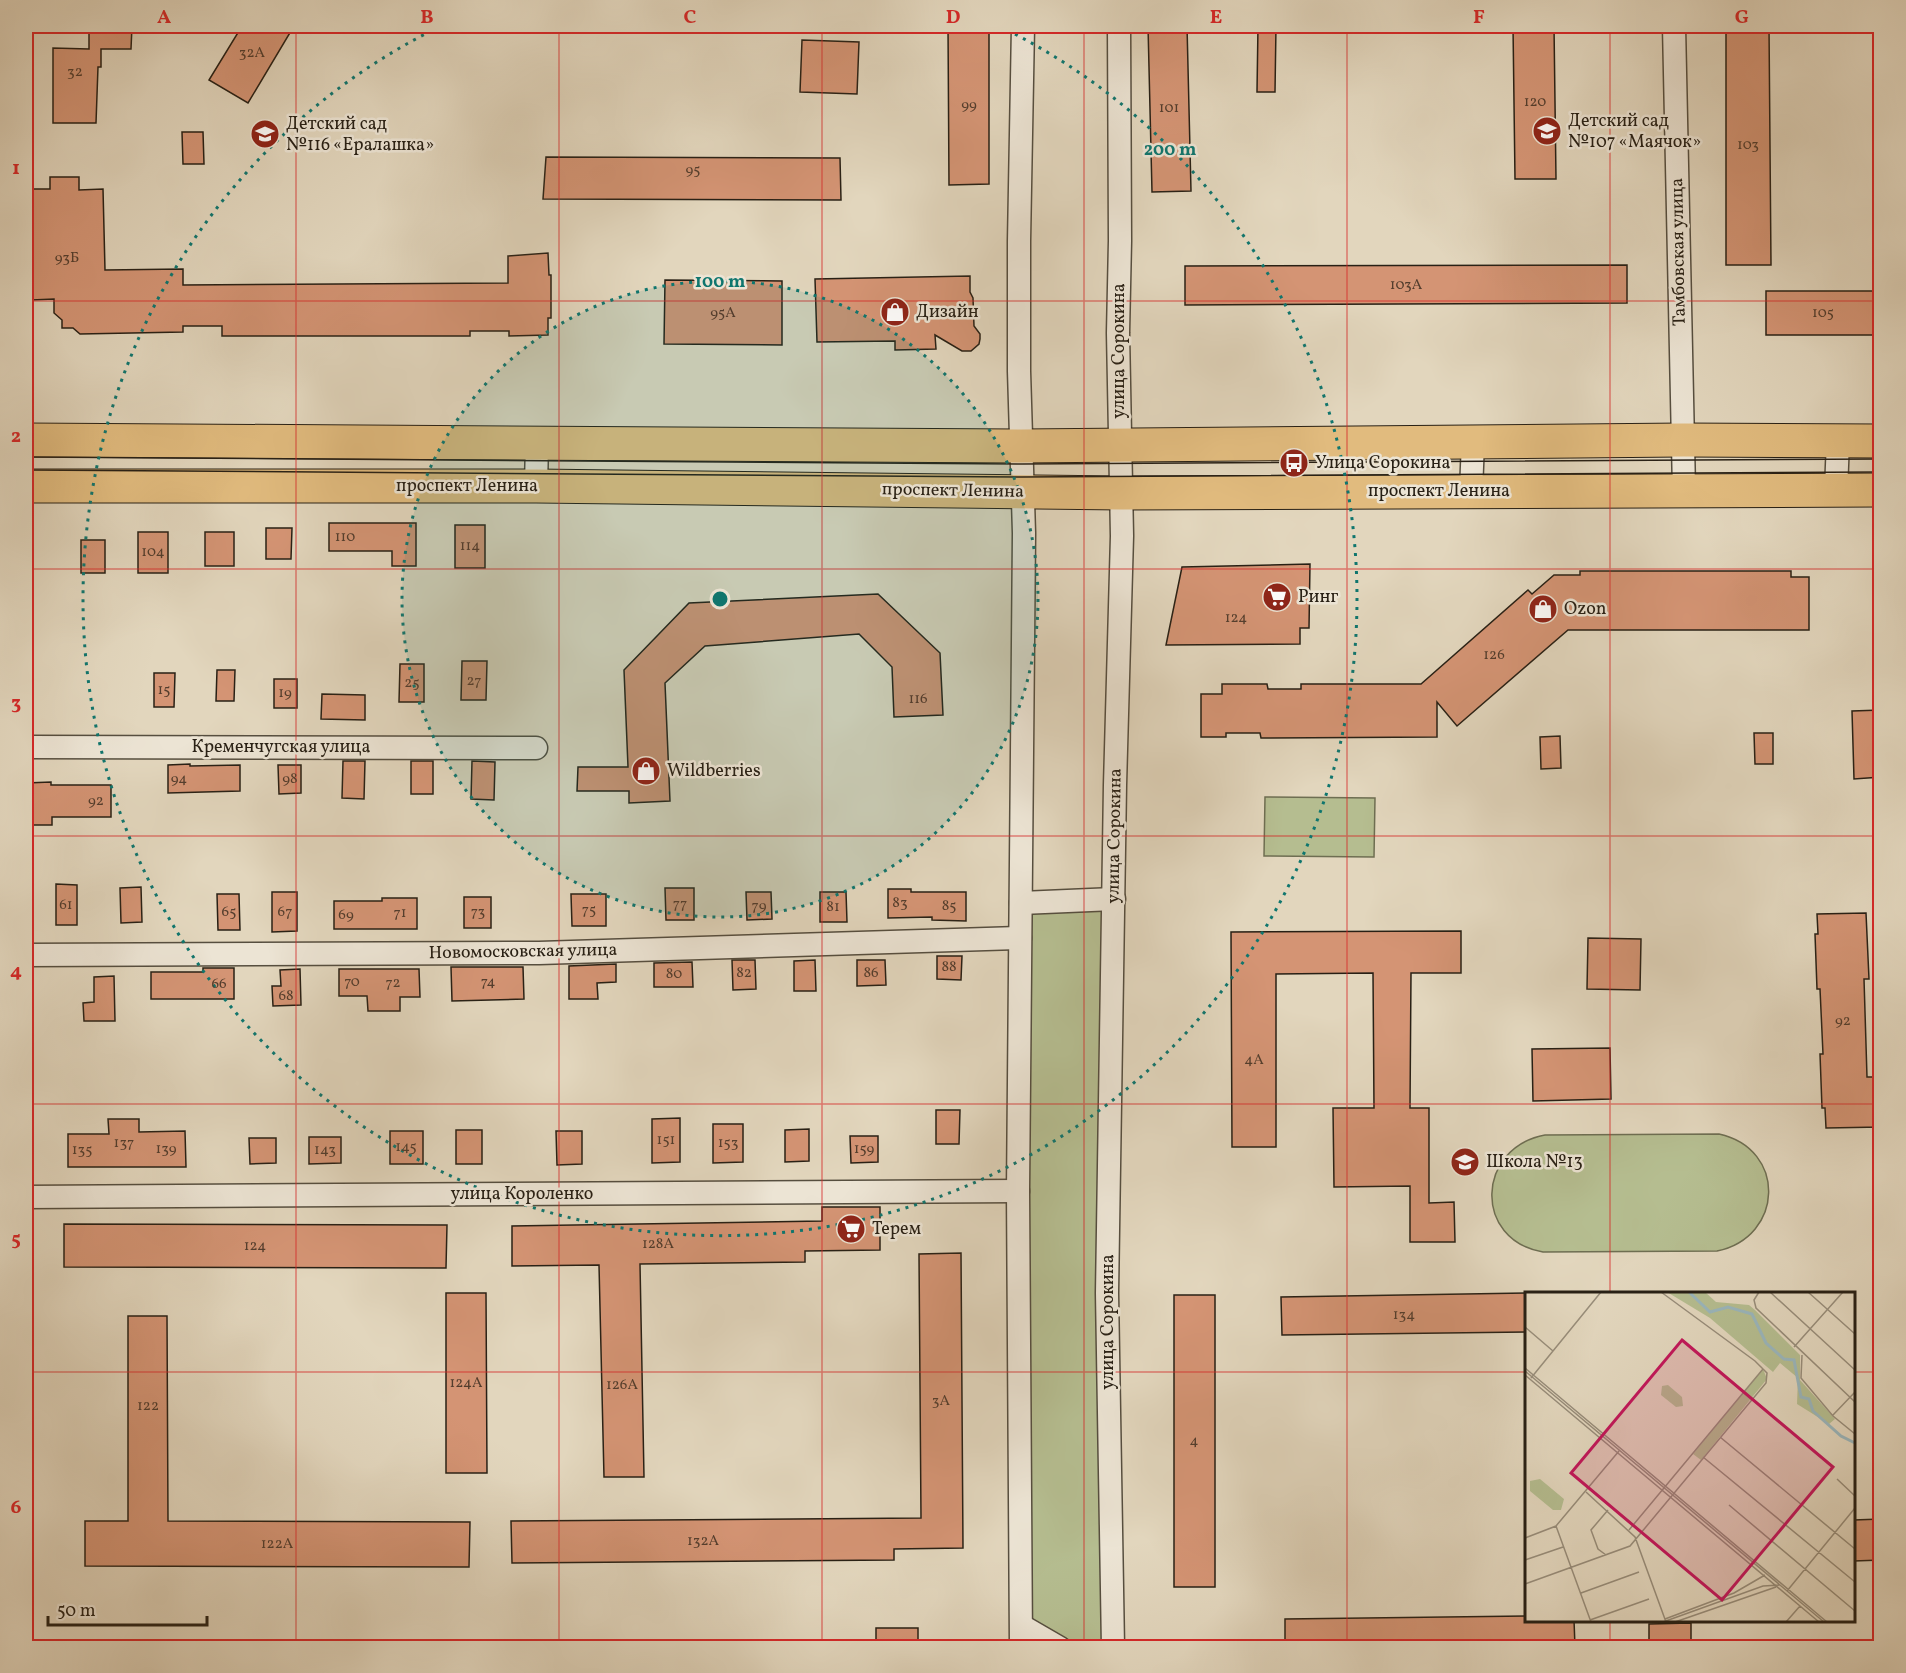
<svg xmlns="http://www.w3.org/2000/svg" width="1906" height="1673" font-family="Vollkorn,serif">
  <style>
    .green { fill: #b5bd90; stroke: #6e6e52; stroke-width: 1.5 }
    .building { fill: #d49474; stroke: #282015; stroke-width: 1.5 }
    .lines { fill: none; stroke-linecap: round; stroke-linejoin: round }
    .street-casing { stroke: #564e3f; stroke-width: 25 }
    .primary-casing { stroke: #282015; stroke-width: 35 }
    .street { stroke: #ece4d4; stroke-width: 22 }
    .primary { stroke: #e1bb7e; stroke-width: 33 }
    .tram { stroke: #282015; stroke-width: 1.5 }
    .grid { fill: none; stroke: #d62828; stroke-width: 1.5; stroke-opacity: 0.55 }
    .ring { fill: none; stroke: #0f766e; stroke-width: 3; stroke-dasharray: 3 6 }
    .labels { text-anchor: middle; dominant-baseline: central; stroke-width: 5; stroke-linejoin: round; paint-order: stroke }
    .number-label { font-size: 15px; fill: #533d2d }
    .poi-label { font-size: 18px; fill: #282015; stroke: #ece4d4; text-anchor: start }
    .street-label { font-size: 18px; fill: #282015; stroke: #ece4d4 }
    .inset-river { fill: none; stroke: #9ab6bc; stroke-width: 3 }
    .inset-road { fill: none; stroke: #988d7a; stroke-width: 1.5 }
    .view { fill: #c2185b; fill-opacity: 0.15; stroke: #c2185b; stroke-width: 3 }
    .inset-edge { fill: none; stroke: #282015; stroke-width: 3 }
    .centre { fill: #0f766e; stroke: #ece4d4; stroke-width: 3 }
    .ring-label { font-size: 18px; text-anchor: middle; font-weight: bold; fill: #0f766e; stroke: #ece4d4; stroke-width: 5; stroke-linejoin: round; paint-order: stroke }
    .neatline { fill: none; stroke: #d62828; stroke-width: 2 }
    .grid-label { font-size: 20px; text-anchor: middle; font-weight: bold; fill: #d62828 }
  </style>
  <rect width="100%" height="100%" fill="#e2d6bd"/>
  <filter id="stains"><feTurbulence type="fractalNoise" baseFrequency=".00333" numOctaves="4"/><feColorMatrix values="0 0 0 0 .2 0 0 0 0 .09 0 0 0 0 .02 0 0 0 .5 -.17"/></filter>
  <radialGradient id="worn" r=".72"><stop offset=".6" stop-color="#630" stop-opacity="0"/><stop offset="1" stop-color="#630" stop-opacity=".3"/></radialGradient>
  <!-- green -->
  <g class="green">
    <polygon points="1265,797 1375,798 1374,857 1264,856"/>
    <polygon points="1114,899 1113,1647 1021,1648 1021,903"/>
    <path d="M1719,1134c68,15 65,103 -2,117l-174,1c-70,-12 -67,-104 2,-117z"/>
  </g>
  <!-- building -->
  <g class="building">
    <polygon points="89,26 132,26 131,49 101,49 101,67 98,67 96,123 53,123 53,48 89,49"/>
    <polygon points="242,26 294,26 248,103 209,80"/>
    <polygon points="948,26 989,26 989,184 949,185"/>
    <polygon points="1148,26 1187,26 1191,191 1152,192"/>
    <polygon points="1258,26 1276,26 1275,92 1257,92"/>
    <polygon points="1513,26 1554,26 1556,179 1515,179"/>
    <polygon points="1726,26 1769,26 1771,265 1726,265"/>
    <polygon points="802,40 859,42 857,94 800,92"/>
    <polygon points="182,132 203,132 204,164 183,164"/>
    <polygon points="546,157 840,158 841,200 543,199"/>
    <polygon points="50,177 79,177 79,190 103,189 105,270 183,269 183,285 508,283 508,256 548,253 549,275 551,275 551,318 548,318 548,335 509,336 509,331 470,331 470,336 222,336 222,326 183,326 183,332 80,334 73,328 62,328 62,320 54,313 54,299 31,300 30,246 26,241 26,233 30,229 29,189 50,189"/>
    <polygon points="1627,265 1627,303 1185,305 1185,266"/>
    <polygon points="970,276 970,292 973,298 974,326 980,334 980,339 979,344 971,351 962,351 935,335 936,349 895,350 895,341 817,342 815,279"/>
    <polygon points="665,280 782,281 782,345 664,344"/>
    <rect x="1766" y="291" width="115" height="44"/>
    <polygon points="329,523 416,523 416,566 392,566 392,551 329,551"/>
    <rect x="455" y="525" width="30" height="43"/>
    <polygon points="266,528 292,528 291,559 266,559"/>
    <rect x="138" y="532" width="30" height="41"/>
    <rect x="205" y="532" width="29" height="34"/>
    <rect x="81" y="540" width="24" height="33"/>
    <polygon points="1310,564 1309,628 1300,628 1300,644 1166,645 1182,567"/>
    <polygon points="1580,571 1791,571 1791,577 1809,577 1809,630 1568,630 1457,726 1437,702 1437,737 1261,738 1260,733 1226,733 1226,737 1201,737 1201,694 1222,694 1222,684 1267,684 1268,689 1301,689 1301,684 1421,684 1528,590 1532,594 1554,575 1580,575"/>
    <polygon points="878,594 940,653 943,715 894,717 892,667 859,634 705,646 665,683 670,801 629,803 629,791 577,791 578,767 628,767 624,670 689,603"/>
    <polygon points="462,661 487,661 486,700 461,700"/>
    <polygon points="400,664 424,664 424,702 399,702"/>
    <polygon points="217,670 235,670 234,701 216,701"/>
    <polygon points="154,673 175,673 174,707 154,707"/>
    <rect x="274" y="679" width="23" height="29"/>
    <polygon points="322,694 365,695 365,720 321,719"/>
    <polygon points="1881,710 1881,777 1854,779 1852,711"/>
    <polygon points="1754,733 1773,733 1773,764 1755,764"/>
    <polygon points="1560,736 1561,768 1541,769 1540,737"/>
    <polygon points="343,761 365,761 364,799 342,798"/>
    <rect x="411" y="761" width="22" height="33"/>
    <polygon points="472,761 495,762 494,800 471,799"/>
    <polygon points="190,764 190,766 240,765 240,791 168,793 168,765"/>
    <polygon points="278,765 301,765 301,793 279,794"/>
    <polygon points="51,782 51,785 111,785 111,817 52,817 52,825 26,825 26,783"/>
    <polygon points="56,884 77,885 77,925 56,925"/>
    <polygon points="141,887 142,922 121,923 120,888"/>
    <polygon points="665,888 694,888 694,920 666,920"/>
    <polygon points="888,889 911,889 911,892 966,892 966,921 932,920 932,917 888,918"/>
    <polygon points="272,892 297,892 297,931 272,932"/>
    <polygon points="746,892 771,892 772,919 747,920"/>
    <polygon points="820,892 846,892 847,922 820,922"/>
    <polygon points="217,894 239,894 240,930 218,930"/>
    <polygon points="571,894 606,894 606,926 572,926"/>
    <rect x="464" y="897" width="27" height="31"/>
    <polygon points="382,898 417,898 417,929 334,929 334,901 382,901"/>
    <polygon points="1866,913 1869,979 1864,979 1867,1077 1881,1077 1881,1127 1826,1128 1825,1108 1822,1108 1820,1054 1823,1054 1820,989 1817,989 1815,934 1818,934 1817,914"/>
    <polygon points="1461,931 1461,973 1411,973 1410,1108 1429,1108 1429,1203 1454,1202 1455,1242 1410,1242 1410,1186 1334,1187 1333,1108 1374,1108 1373,973 1276,974 1276,1147 1232,1147 1231,932"/>
    <polygon points="1588,938 1641,939 1640,990 1587,989"/>
    <polygon points="937,956 962,956 961,980 937,979"/>
    <polygon points="732,960 755,960 756,989 733,990"/>
    <polygon points="815,960 816,991 794,991 794,961"/>
    <polygon points="857,960 885,960 886,985 857,986"/>
    <polygon points="692,962 693,987 654,987 654,963"/>
    <polygon points="616,964 616,982 597,983 598,999 569,999 569,966"/>
    <polygon points="451,967 523,967 524,999 452,1001"/>
    <polygon points="203,968 234,968 234,999 151,999 151,972 203,972"/>
    <polygon points="300,969 301,1005 273,1006 272,986 281,986 280,970"/>
    <polygon points="339,969 419,969 420,997 400,997 400,1011 368,1011 367,996 339,996"/>
    <polygon points="114,976 115,1021 84,1021 83,1003 94,1002 94,977"/>
    <polygon points="1610,1048 1611,1099 1533,1101 1532,1049"/>
    <polygon points="936,1110 960,1110 959,1144 936,1144"/>
    <polygon points="680,1118 680,1162 652,1163 652,1119"/>
    <polygon points="108,1119 139,1119 139,1132 185,1131 186,1167 68,1167 68,1134 109,1134"/>
    <polygon points="713,1124 743,1124 743,1162 713,1163"/>
    <polygon points="809,1129 809,1161 785,1162 785,1130"/>
    <rect x="456" y="1130" width="26" height="34"/>
    <rect x="390" y="1131" width="33" height="33"/>
    <polygon points="556,1131 582,1131 582,1164 557,1165"/>
    <polygon points="850,1136 878,1136 878,1162 851,1163"/>
    <polygon points="309,1137 341,1137 341,1163 309,1164"/>
    <polygon points="249,1138 276,1138 276,1163 250,1164"/>
    <polygon points="822,1207 880,1207 880,1250 805,1251 805,1262 640,1264 644,1477 604,1477 599,1265 512,1266 512,1226 822,1221"/>
    <polygon points="64,1224 447,1225 446,1268 64,1267"/>
    <polygon points="961,1253 963,1548 894,1549 894,1560 512,1563 511,1521 921,1518 919,1254"/>
    <polygon points="446,1293 486,1293 487,1473 446,1473"/>
    <polygon points="1527,1293 1527,1332 1282,1335 1281,1297"/>
    <rect x="1174" y="1295" width="41" height="292"/>
    <polygon points="128,1316 167,1316 168,1521 470,1522 469,1567 85,1566 85,1521 128,1521"/>
    <polygon points="1881,1519 1881,1560 1854,1561 1854,1520"/>
    <polygon points="1527,1616 1527,1620 1574,1620 1575,1647 1285,1647 1285,1619"/>
    <polygon points="1691,1623 1691,1647 1649,1647 1649,1624"/>
    <rect x="876" y="1628" width="42" height="19"/>
  </g>
  <g class="lines">
    <!-- street casing -->
    <g class="street-casing">
      <g id="street">
        <polyline points="1674,26 1684,490"/>
        <polyline points="536,486 537,443"/>
        <polyline points="1836,490 1838,441"/>
        <polyline points="1471,491 1473,442"/>
        <polyline points="26,747 536,748"/>
        <polyline points="1021,903 1114,899"/>
        <polyline points="26,955 539,953 1020,938"/>
        <polyline points="26,1197 1018,1191"/>
        <polyline points="1022,1626 1060,1648"/>
        <polyline points="1021,1648 1018,1191 1024,533 1019,371 1019,241 1023,26"/>
        <polyline points="1113,1648 1107,1293 1115,785 1122,536 1118,333 1120,241 1119,26"/>
      </g>
    </g>
    <!-- primary casing -->
    <g class="primary-casing">
      <g id="primary">
        <polyline points="26,440 1021,446 1683,440 1880,441"/>
        <polyline points="26,486 536,486 1121,493 1880,490"/>
      </g>
    </g>
    <!-- street -->
    <use href="#street" class="street"/>
    <!-- primary -->
    <use href="#primary" class="primary"/>
    <!-- tram -->
    <g class="tram">
      <polyline points="26,457 1022,464 1880,459"/>
      <polyline points="26,470 1022,477 1880,472"/>
    </g>
  </g>
  <!-- grid -->
  <path class="grid" d="M296,26v1622M559,26v1622M822,26v1622M1084,26v1622M1347,26v1622M1610,26v1268M26,301h1854M26,569h1854M26,836h1854M26,1104h1854M26,1372h1500M1854,1372h26M1610,1620v28"/>
  <!-- distance rings -->
  <circle cx="720" cy="599" r="318" fill="#0f766e" fill-opacity=".12"/>
  <g class="ring">
    <circle cx="720" cy="599" r="318"/>
    <path d="M999 26A637 637 0 1 1 441 26"/>
  </g>
  <!-- icons -->
  <defs>
    <g id="school-disc" transform="scale(1.5)"><circle r="9.5" fill="#8f2418" stroke="#ece4d4"/><path d="M0-5L7-2L0 1L-7-2ZM-4 1L0 2.5L4 1V4Q0 6-4 4Z" fill="#fff"/></g>
    <g id="shop-disc" transform="scale(1.5)"><circle r="9.5" fill="#8f2418" stroke="#ece4d4"/><path d="M-5-2.5h2.3a2.7 3.5 0 0 1 5.4 0H5L5.5 6h-11ZM-1.5-2.5h3a1.5 2.3 0 0 0-3 0Z" fill="#fff"/></g>
    <g id="bus-disc" transform="scale(1.5)"><circle r="9.5" fill="#8f2418" stroke="#ece4d4"/><path d="M-5-6H5V4H4V6H2V4H-2V6H-4V4H-5ZM-3.5-4V0h7V-4ZM-3.5 1.2v1.5H-2V1.2ZM2 1.2v1.5H3.5V1.2Z" fill="#fff"/></g>
    <g id="supermarket-disc" transform="scale(1.5)"><circle r="9.5" fill="#8f2418" stroke="#ece4d4"/><path d="M-6-5.5h2.5l.6 2H6L4.5 2H-2.5L-4.4-4H-6ZM-1.5 3.2a1.3 1.3 0 1 0 .1 0ZM3 3.2a1.3 1.3 0 1 0 .1 0Z" fill="#fff"/></g>
  </defs>
  <g fill-rule="evenodd">
    <use href="#school-disc" x="1547" y="131"/>
    <use href="#school-disc" x="265" y="134"/>
    <use href="#shop-disc" x="895" y="312"/>
    <use href="#bus-disc" x="1294" y="463"/>
    <use href="#supermarket-disc" x="1277" y="597"/>
    <use href="#shop-disc" x="1543" y="609"/>
    <use href="#shop-disc" x="646" y="771"/>
    <use href="#school-disc" x="1465" y="1162"/>
    <use href="#supermarket-disc" x="851" y="1229"/>
  </g>
  <g class="labels">
    <!-- number labels -->
    <g class="number-label">
      <text x="252" y="53">32А</text>
      <text x="75" y="72">32</text>
      <text x="1535" y="102">120</text>
      <text x="969" y="105">99</text>
      <text x="1169" y="108">101</text>
      <text x="1748" y="145">103</text>
      <text x="693" y="170">95</text>
      <text x="67" y="258">93Б</text>
      <text x="1406" y="285">103А</text>
      <text x="723" y="313">95А</text>
      <text x="1823" y="313">105</text>
      <text x="345" y="537">110</text>
      <text x="470" y="546">114</text>
      <text x="153" y="552">104</text>
      <text x="1236" y="618">124</text>
      <text x="1494" y="655">126</text>
      <text x="474" y="681">27</text>
      <text x="412" y="683">25</text>
      <text x="164" y="690">15</text>
      <text x="285" y="693">19</text>
      <text x="918" y="699">116</text>
      <text x="179" y="779">94</text>
      <text x="290" y="779">98</text>
      <text x="96" y="801">92</text>
      <text x="900" y="903">83</text>
      <text x="680" y="904">77</text>
      <text x="66" y="905">61</text>
      <text x="759" y="906">79</text>
      <text x="949" y="906">85</text>
      <text x="833" y="907">81</text>
      <text x="589" y="910">75</text>
      <text x="229" y="912">65</text>
      <text x="285" y="912">67</text>
      <text x="478" y="912">73</text>
      <text x="400" y="913">71</text>
      <text x="346" y="915">69</text>
      <text x="949" y="967">88</text>
      <text x="744" y="973">82</text>
      <text x="871" y="973">86</text>
      <text x="674" y="974">80</text>
      <text x="352" y="982">70</text>
      <text x="488" y="982">74</text>
      <text x="393" y="983">72</text>
      <text x="219" y="984">66</text>
      <text x="286" y="996">68</text>
      <text x="1843" y="1021">92</text>
      <text x="1254" y="1060">4А</text>
      <text x="666" y="1140">151</text>
      <text x="124" y="1143">137</text>
      <text x="728" y="1143">153</text>
      <text x="406" y="1147">145</text>
      <text x="166" y="1149">139</text>
      <text x="864" y="1149">159</text>
      <text x="82" y="1150">135</text>
      <text x="325" y="1150">143</text>
      <text x="658" y="1244">128А</text>
      <text x="255" y="1246">124</text>
      <text x="1404" y="1315">134</text>
      <text x="466" y="1383">124А</text>
      <text x="622" y="1385">126А</text>
      <text x="941" y="1401">3А</text>
      <text x="148" y="1406">122</text>
      <text x="1194" y="1441">4</text>
      <text x="703" y="1541">132А</text>
      <text x="277" y="1544">122А</text>
    </g>
    <!-- poi labels -->
    <g class="poi-label">
      <text x="1568" y="121">Детский сад<tspan x="1568" dy="21">№107 «Маячок»</tspan></text>
      <text x="286" y="124">Детский сад<tspan x="286" dy="21">№116 «Ералашка»</tspan></text>
      <text x="916" y="312">Дизайн</text>
      <text x="1315" y="463">Улица Сорокина</text>
      <text x="1298" y="597">Ринг</text>
      <text x="1564" y="609">Ozon</text>
      <text x="667" y="771">Wildberries</text>
      <text x="1486" y="1162">Школа №13</text>
      <text x="872" y="1229">Терем</text>
    </g>
    <!-- street labels -->
    <g class="street-label">
      <text transform="translate(1679 252) rotate(-91)">Тамбовская улица</text>
      <text transform="translate(1119 351) rotate(-90)">улица Сорокина</text>
      <text x="467" y="486">проспект Ленина</text>
      <text transform="translate(953 491) rotate(1)">проспект Ленина</text>
      <text x="1439" y="491">проспект Ленина</text>
      <text x="281" y="747">Кременчугская улица</text>
      <text transform="translate(1115 836) rotate(-89)">улица Сорокина</text>
      <text transform="translate(523 952) rotate(-1)">Новомосковская улица</text>
      <text x="522" y="1194">улица Короленко</text>
      <text transform="translate(1108 1322) rotate(-90)">улица Сорокина</text>
    </g>
  </g>
  <!-- overview -->
  <g transform="translate(1525 1292)">
    <rect width="330" height="330" fill="#e2d6bd"/>
    <path d="M142,0h38l11,10 33,3 6,5 45,45v25l35,39 -6,5 -32,-20 1,-26 -18,-15 -7,9 -63,-54zM238,77l4,10 -66,81 -8,-6zM137,94l6,-1 14,12 1,9 -7,1 -15,-12zM15,187l24,20 -3,11h-8l-23,-19v-10z" fill="#b5bd90"/>
    <path class="inset-river" d="M164,0l21,20 18,-5 24,7 14,29 18,16 10,1 7,37 8,2 4,12 28,25 14,7"/>
    <path class="inset-road" d="M234,0l-5,8 2,8 99,94M245,0l85,78M283,0l47,42M0,35l28,24M269,55l49,-55M277,63l-1,23 32,38 22,18M0,76l302,254M0,79l299,251M0,83l294,247M6,86l70,-86M308,123l22,-23M195,145l135,112M178,165l152,125M312,187l18,17M61,200l49,45 31,85M204,213l126,106M31,234l35,96M104,238l134,-161M0,246l31,-12 63,-75M81,263l-8,-6 -7,-19 17,-20M0,268l38,-13M0,292l105,-38 136,-163 1,-10 -12,-12 -94,-69M262,299l68,-83M56,301l58,-21M140,327l69,-26 31,-18M65,328l59,-21M138,330l100,-36 17,-1M150,330l101,-35M261,330l14,-16"/>
    <path class="view" d="M157,48l151,127 -111,133 -151,-127z"/>
    <rect width="330" height="330" class="inset-edge"/>
  </g>
  <circle cx="720" cy="599" r="9" class="centre"/>
  <g class="ring-label">
    <text x="1170" y="155">200 m</text>
    <text x="720" y="287">100 m</text>
  </g>
  <!-- margin -->
  <rect width="1906" height="1673" fill="none" stroke="#e2d6bd" stroke-width="66"/>
  <!-- scale -->
  <path d="M48 1616v9h159v-9" fill="none" stroke="#282015" stroke-width="3"/>
  <text x="57" y="1616" font-size="18" fill="#282015" stroke="#ece4d4" stroke-width="4.5" paint-order="stroke">50 m</text>
  <rect x="33" y="33" width="1840" height="1607" class="neatline"/>
  <g class="grid-label">
    <text x="164" y="23">A</text>
    <text x="427" y="23">B</text>
    <text x="690" y="23">C</text>
    <text x="953" y="23">D</text>
    <text x="1216" y="23">E</text>
    <text x="1479" y="23">F</text>
    <text x="1742" y="23">G</text>
    <text x="16" y="174">1</text>
    <text x="16" y="442">2</text>
    <text x="16" y="709">3</text>
    <text x="16" y="977">4</text>
    <text x="16" y="1245">5</text>
    <text x="16" y="1513">6</text>
  </g>
  <rect width="100%" height="100%" filter="url(#stains)"/>
  <rect width="100%" height="100%" fill="url(#worn)"/>
</svg>
